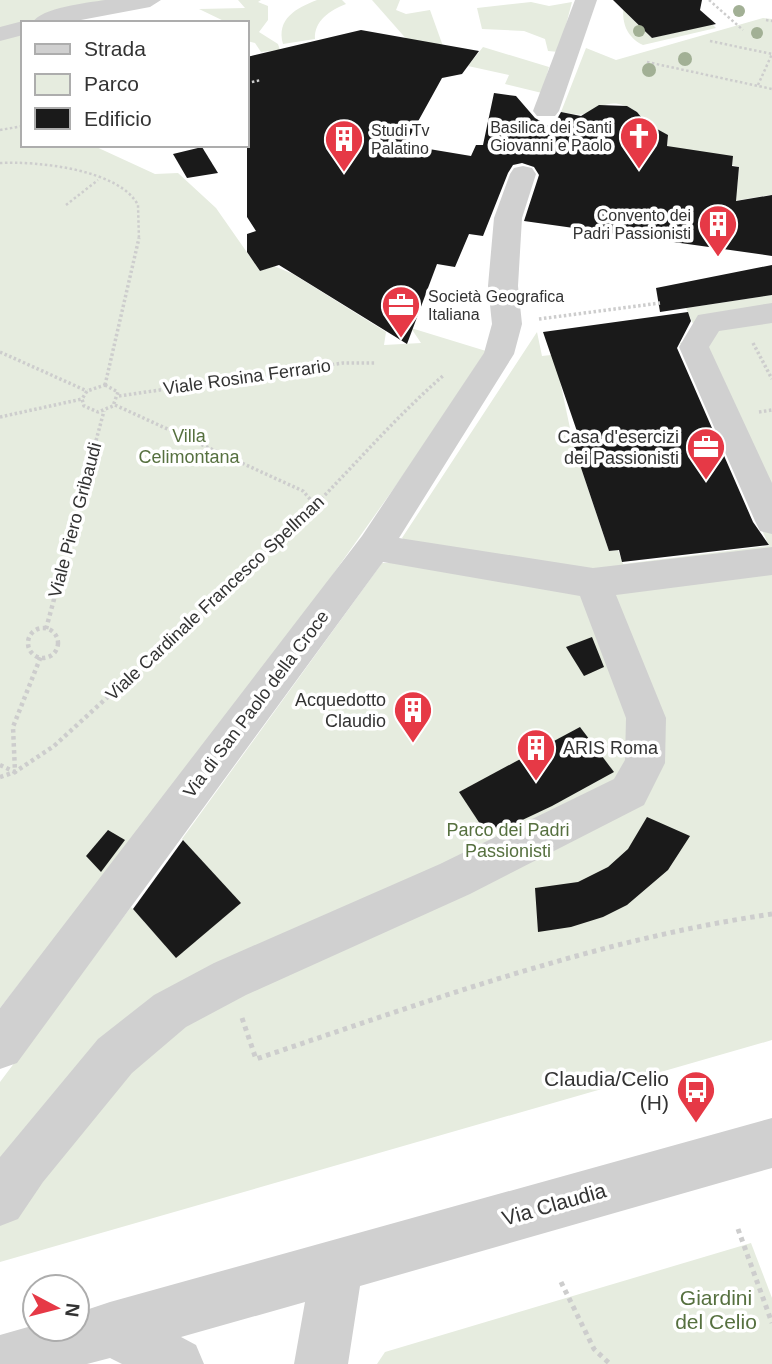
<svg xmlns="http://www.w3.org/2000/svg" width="772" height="1364" font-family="Arial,sans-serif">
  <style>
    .green { fill: #e6ecdf }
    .building { fill: #1a1a1a }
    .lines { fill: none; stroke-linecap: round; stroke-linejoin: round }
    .path-far3 { stroke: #cdcdcd; stroke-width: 2.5; stroke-dasharray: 2.5 2.5; stroke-linecap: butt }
    .path-far2 { stroke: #cdcdcd; stroke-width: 3.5; stroke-dasharray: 2.5 2.5; stroke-linecap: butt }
    .path-far1 { stroke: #cdcdcd; stroke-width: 4.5; stroke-dasharray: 3.5 3.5; stroke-linecap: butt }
    .path { stroke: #cdcdcd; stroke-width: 5; stroke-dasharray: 4.5 4.5; stroke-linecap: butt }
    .minor { fill: #d0d0d0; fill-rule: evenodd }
    .tree { fill: #a2b095 }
    .labels { text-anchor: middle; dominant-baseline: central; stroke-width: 7; stroke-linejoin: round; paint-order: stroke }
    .far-poi-label { font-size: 16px; fill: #333; stroke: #fff; text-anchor: end }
    .street-label { font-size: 18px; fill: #333; stroke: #fff }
    .park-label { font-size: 18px; fill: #56703f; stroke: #fff }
    .poi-label { font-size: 18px; fill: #333; stroke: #fff; text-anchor: end }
    .near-poi-label { font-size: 21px; fill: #333; stroke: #fff; text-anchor: end }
    .near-street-label { font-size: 21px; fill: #333; stroke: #fff }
    .near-park-label { font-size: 21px; fill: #56703f; stroke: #fff }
  </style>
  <rect width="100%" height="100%" fill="#fff"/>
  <!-- green -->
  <g class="green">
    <polygon points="0,0 121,0 57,23 23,23 23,145 92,145 155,174 178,173 216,208 260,271 274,266 293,274 386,332 384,345 421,343 411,328 486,351 409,467 261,676 0,1008"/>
    <polygon points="238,0 261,0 258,2 268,6 268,20 259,32 278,44 280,50 261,52 255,43 247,41 247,23 228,23 199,9 245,8"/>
    <path d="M317,0h25l4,4c-16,6 -32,17 -31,35l-32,5c-7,-25 13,-36 34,-44z"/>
    <polygon points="372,0 400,0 396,10 406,14 430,10 444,49 409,42"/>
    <polygon points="531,2 549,6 572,2 559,52 548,51 545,39 524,31 482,29 477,8"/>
    <path d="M624,4l2,9 26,25 60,-14 4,4 -73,17c-17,-8 -22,-24 -19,-41z"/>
    <path d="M763,18l9,1v179l-2,-3 -95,16 62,-21 2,-23 -72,-21 1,-11 -26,-12 -5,-11c-25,-16 -33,-6 -53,2 -6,2 -16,-1 -23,-2l25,-64 30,12z"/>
    <polygon points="483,47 549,67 542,93 505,84 509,75 468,66"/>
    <polygon points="772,295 772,1040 0,1262 0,1082 131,907 168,948 231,893 182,839 382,563 400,563 410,545 402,538 537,332 542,356 569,353 560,381 574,447 609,551 618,550 623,564 769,546 680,343 688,340 694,326 686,308"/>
    <polygon points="751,1243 772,1298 772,1364 377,1364 385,1352"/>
  </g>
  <!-- building -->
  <g class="building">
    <polygon points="613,0 702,0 700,10 716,24 652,38"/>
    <polygon points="361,30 479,51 462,74 442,78 405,145 471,156 476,145 483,145 494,93 516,96 535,118 552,128 561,112 581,116 599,105 627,106 637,112 646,123 668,135 667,146 733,156 732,166 739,167 736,201 772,195 772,256 524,221 539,175 534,167 522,163 513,165 508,173 483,236 469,234 455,267 437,264 407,344 279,265 260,271 247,252 247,234 256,231 247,217 247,57"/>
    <polygon points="202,147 218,173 187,178 173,154"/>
    <polygon points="772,265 772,295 660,312 656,288"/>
    <polygon points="688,312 691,321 677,348 753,522 769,545 622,562 619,550 609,551 574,447 582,446 543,332"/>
    <polygon points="592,637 604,667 584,676 566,647"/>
    <polygon points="580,727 614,772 552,806 488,836 459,792"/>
    <polygon points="647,817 690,836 668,870 627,905 603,917 571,927 538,932 535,888 578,882 608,867 628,849"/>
    <polygon points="108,830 125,840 101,872 86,856"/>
    <polygon points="183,840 241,903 176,958 133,909"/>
  </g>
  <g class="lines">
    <!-- path-far3 -->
    <g class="path-far3">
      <polyline points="709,0 743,30"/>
      <polyline points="766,20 772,21"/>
      <polyline points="710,41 772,54 758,85"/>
      <polyline points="647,62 772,89"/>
      <polyline points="247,83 261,80"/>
      <polyline points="0,130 23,126"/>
      <path d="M0,163c36,-2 119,6 138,42l1,35"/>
      <polyline points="66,205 98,180"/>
    </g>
    <!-- path-far2 -->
    <g class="path-far2">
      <polyline points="539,319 660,303"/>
      <polyline points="753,343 772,379"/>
      <polyline points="0,352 87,391"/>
      <polyline points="105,385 139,238"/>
      <polygon points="105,385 118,392 113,406 98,412 84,406 82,399 87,391"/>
      <polyline points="119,396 343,363 375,363"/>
      <polyline points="115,405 303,491 316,506"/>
      <polyline points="759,412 772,410"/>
      <polyline points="0,417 82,399"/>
      <polyline points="70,537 104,411"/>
      <path d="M282,537c56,-51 104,-112 162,-162"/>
    </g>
    <!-- path-far1 -->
    <g class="path-far1">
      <circle cx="43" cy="643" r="15"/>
      <polyline points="46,629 71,536"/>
      <polyline points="0,765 15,772 13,727 41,656"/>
      <polyline points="0,777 15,772 54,746 284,536"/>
    </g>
    <!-- path -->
    <g class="path">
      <path d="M242,1018l14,41c170,-57 338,-119 516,-145"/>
      <polyline points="738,1229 772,1323"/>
      <polyline points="561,1282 594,1349 610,1364"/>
    </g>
    <!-- minor -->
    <g class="minor">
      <path d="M105,0h56l-11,7 -85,16h-33c10,-16 55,-20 73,-23z"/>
      <polygon points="575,0 597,0 559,111 555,116 537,116 533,111"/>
      <polygon points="23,21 30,23 23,23 23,35 0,41 0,27"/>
      <polygon points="523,166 532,168 536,174 522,218 518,286 522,324 514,354 399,538 593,568 772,547 772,575 616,595 666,718 665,763 644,805 470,894 246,995 186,1027 132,1073 43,1182 18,1219 0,1226 0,1157 98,1039 154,995 214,963 440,864 614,779 625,760 626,718 580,596 383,562 17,1063 0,1069 0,1008 362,536 484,353 492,324 488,286 494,218 510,174 514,168"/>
      <polygon points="772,303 772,323 719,331 709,347 772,483 772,534 760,531 755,521 679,347 698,315"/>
      <polygon points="772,1118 772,1168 360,1286 348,1364 294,1364 305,1302 181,1337 196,1345 204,1364 122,1364 110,1358 87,1364 0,1364 0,1335 35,1325 35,1329 77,1329 77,1313 110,1302"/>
    </g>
  </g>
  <!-- trees -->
  <g class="tree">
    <circle cx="739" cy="11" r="6"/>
    <circle cx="639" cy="31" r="6"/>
    <circle cx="757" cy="33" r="6"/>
    <circle cx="685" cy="59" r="7"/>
    <circle cx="649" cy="70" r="7"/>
  </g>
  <!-- icons -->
  <defs>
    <g id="church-pin" transform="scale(2.0125)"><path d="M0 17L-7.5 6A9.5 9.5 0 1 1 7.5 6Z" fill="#e63946" stroke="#fff"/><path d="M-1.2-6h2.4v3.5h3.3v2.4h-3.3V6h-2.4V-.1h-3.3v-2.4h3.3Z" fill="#fff"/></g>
    <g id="building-pin" transform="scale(2.0125)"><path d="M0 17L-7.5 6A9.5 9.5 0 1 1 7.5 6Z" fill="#e63946" stroke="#fff"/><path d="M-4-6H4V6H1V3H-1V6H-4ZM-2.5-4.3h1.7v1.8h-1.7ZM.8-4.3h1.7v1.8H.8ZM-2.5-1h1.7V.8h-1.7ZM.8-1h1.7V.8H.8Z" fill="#fff"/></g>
    <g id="office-pin" transform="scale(2.0125)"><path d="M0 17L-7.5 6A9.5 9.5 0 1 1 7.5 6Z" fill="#e63946" stroke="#fff"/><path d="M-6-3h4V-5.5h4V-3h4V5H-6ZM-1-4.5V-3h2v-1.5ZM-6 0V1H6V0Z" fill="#fff"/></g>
    <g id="bus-pin" transform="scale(2.0125)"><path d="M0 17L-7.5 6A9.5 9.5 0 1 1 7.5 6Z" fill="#e63946" stroke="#fff"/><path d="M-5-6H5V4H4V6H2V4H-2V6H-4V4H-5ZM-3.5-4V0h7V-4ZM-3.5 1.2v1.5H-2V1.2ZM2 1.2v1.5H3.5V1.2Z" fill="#fff"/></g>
  </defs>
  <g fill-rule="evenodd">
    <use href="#church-pin" x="639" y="136"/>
    <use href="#building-pin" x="344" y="139"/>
    <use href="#building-pin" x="718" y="224"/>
    <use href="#office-pin" x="401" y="305"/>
    <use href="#office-pin" x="706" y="447"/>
    <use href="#building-pin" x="413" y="710"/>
    <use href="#building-pin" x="536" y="748"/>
    <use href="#bus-pin" x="696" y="1090"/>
  </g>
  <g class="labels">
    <!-- far-poi labels -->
    <g class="far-poi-label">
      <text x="612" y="127">Basilica dei Santi<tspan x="612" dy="18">Giovanni e Paolo</tspan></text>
      <text x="371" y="130" text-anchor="start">Studi Tv<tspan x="371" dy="18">Palatino</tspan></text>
      <text x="691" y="215">Convento dei<tspan x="691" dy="18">Padri Passionisti</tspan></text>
      <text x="428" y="296" text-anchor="start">Società Geografica<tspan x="428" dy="18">Italiana</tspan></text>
    </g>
    <!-- street labels -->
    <g class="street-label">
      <text transform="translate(247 377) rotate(-8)">Viale Rosina Ferrario</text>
      <text transform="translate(75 520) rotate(-75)">Viale Piero Gribaudi</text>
      <text transform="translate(215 598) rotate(-43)">Viale Cardinale Francesco Spellman</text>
      <text transform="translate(256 704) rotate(-53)">Via di San Paolo della Croce</text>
    </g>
    <!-- park labels -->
    <g class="park-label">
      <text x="189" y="436">Villa<tspan x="189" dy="21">Celimontana</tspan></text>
      <text x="508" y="830">Parco dei Padri<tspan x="508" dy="21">Passionisti</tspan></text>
    </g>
    <!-- poi labels -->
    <g class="poi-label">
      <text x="679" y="437">Casa d'esercizi<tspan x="679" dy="21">dei Passionisti</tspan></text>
      <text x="386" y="700">Acquedotto<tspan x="386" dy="21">Claudio</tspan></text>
      <text x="563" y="748" text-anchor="start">ARIS Roma</text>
    </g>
    <!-- near-poi labels -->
    <g class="near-poi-label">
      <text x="669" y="1078">Claudia/Celio<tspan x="669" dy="24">(H)</tspan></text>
    </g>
    <!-- near-street labels -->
    <g class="near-street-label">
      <text transform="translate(554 1204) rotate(-16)">Via Claudia</text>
    </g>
    <!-- near-park labels -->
    <g class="near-park-label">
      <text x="716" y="1297">Giardini<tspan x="716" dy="24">del Celio</tspan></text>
    </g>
  </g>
  <!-- legend -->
  <rect x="21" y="21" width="228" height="126" fill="#ffffff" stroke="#adadad" stroke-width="2"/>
  <rect x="35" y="44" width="35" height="10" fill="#d0d0d0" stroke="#adadad" stroke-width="2"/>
  <text x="84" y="56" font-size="21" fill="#333333">Strada</text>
  <rect x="35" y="74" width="35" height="21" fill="#e6ecdf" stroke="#adadad" stroke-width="2"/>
  <text x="84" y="91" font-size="21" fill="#333333">Parco</text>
  <rect x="35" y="108" width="35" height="21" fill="#1a1a1a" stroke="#adadad" stroke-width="2"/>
  <text x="84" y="126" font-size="21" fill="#333333">Edificio</text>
  <!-- north arrow -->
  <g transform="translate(56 1308) rotate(97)"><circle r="33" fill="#ffffff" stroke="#adadad" stroke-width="2"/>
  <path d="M0-5L12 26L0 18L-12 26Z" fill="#e63946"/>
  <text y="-10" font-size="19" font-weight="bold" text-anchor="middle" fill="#333333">N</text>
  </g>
</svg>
